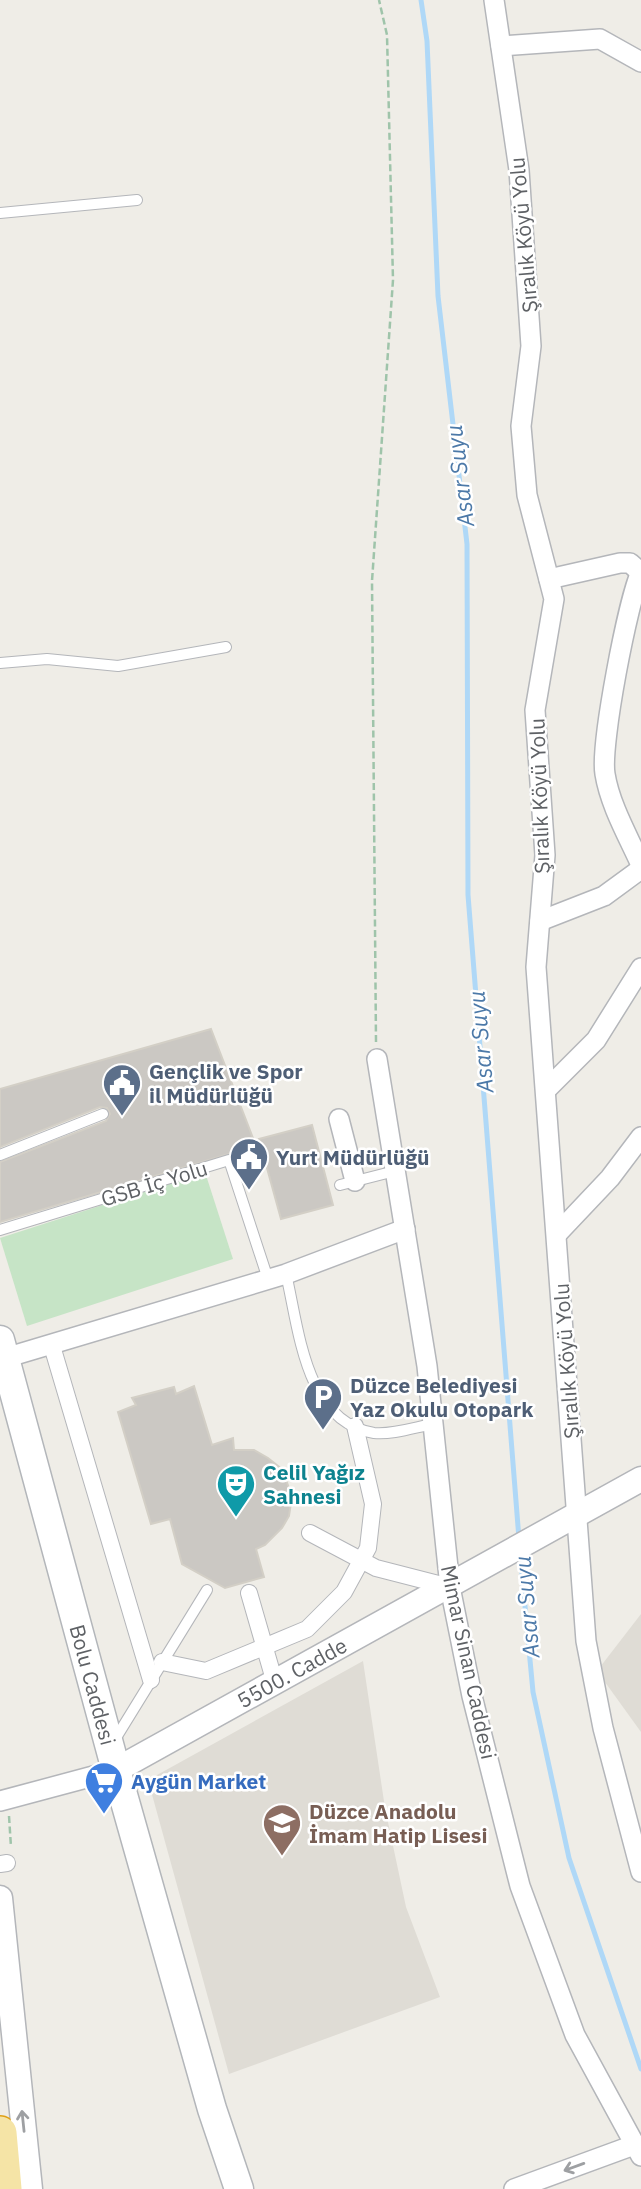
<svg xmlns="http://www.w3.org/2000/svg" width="641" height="2189" font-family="'IBM Plex Sans',sans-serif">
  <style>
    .education { fill: #dfdcd5 }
    .green { fill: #c6e4c6 }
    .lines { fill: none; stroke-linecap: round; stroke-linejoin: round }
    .stream { stroke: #afd8f7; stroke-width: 5 }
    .building { fill: #cbc8c3; stroke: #d3cfc6; stroke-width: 2 }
    .service-casing { stroke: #b4b6ba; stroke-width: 12 }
    .pedestrian-casing { stroke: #b4b6ba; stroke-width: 18 }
    .minor-casing { stroke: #b4b6ba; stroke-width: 22 }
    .tertiary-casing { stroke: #b4b6ba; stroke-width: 27 }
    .secondary-casing { stroke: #b3b6ba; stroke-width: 31 }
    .trunk-casing { stroke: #dfa017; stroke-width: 36 }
    .path { stroke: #9fc4aa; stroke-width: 2.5; stroke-dasharray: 7 3.5; stroke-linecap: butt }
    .service { stroke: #fff; stroke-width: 10 }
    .pedestrian { stroke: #fff; stroke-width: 16 }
    .minor { stroke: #fff; stroke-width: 19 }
    .tertiary { stroke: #fff; stroke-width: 24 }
    .secondary { stroke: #fff; stroke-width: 28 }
    .trunk { stroke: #f5e4a6; stroke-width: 33 }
    .oneway { stroke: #9ea0a3 }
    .labels { text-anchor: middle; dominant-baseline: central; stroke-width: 5; stroke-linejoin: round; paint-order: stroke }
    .street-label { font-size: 21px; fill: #5e6165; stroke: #fff }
    .service-label { font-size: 21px; font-weight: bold; fill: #4e5e75; stroke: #fff; text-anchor: start }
    .culture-label { font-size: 21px; font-weight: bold; fill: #0d838f; stroke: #fff; text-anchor: start }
    .shop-label { font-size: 21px; font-weight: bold; fill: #366cbe; stroke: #fff; text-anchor: start }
    .education-label { font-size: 21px; font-weight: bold; fill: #785e54; stroke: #fff; text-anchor: start }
    .water-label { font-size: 23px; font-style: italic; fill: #4c79a8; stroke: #fff }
  </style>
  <rect width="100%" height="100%" fill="#efede7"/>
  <!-- education -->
  <g class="education">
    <polygon points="641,1614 641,1732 597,1671"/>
    <polygon points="363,1661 385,1808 406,1907 440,1997 229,2074 148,1780"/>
  </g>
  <!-- green -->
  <polygon class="green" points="205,1172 233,1259 27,1326 0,1238"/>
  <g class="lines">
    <!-- stream -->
    <g class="stream">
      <polyline points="421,0 427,41 438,296 467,544 468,895 519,1539"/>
      <polyline points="520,1553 533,1692 569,1858 641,2069"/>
    </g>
  </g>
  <!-- building -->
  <g class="building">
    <polygon points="211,1029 256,1146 0,1222 0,1162 106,1121 110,1114 107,1108 100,1107 0,1147 0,1089"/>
    <polygon points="312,1125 333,1205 281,1219 259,1139"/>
    <polygon points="194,1386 212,1445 233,1438 234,1450 254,1450 268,1458 282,1469 292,1496 289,1516 282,1528 265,1545 256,1549 264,1577 225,1588 182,1564 170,1519 151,1524 118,1412 136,1405 132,1398 174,1387 176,1394"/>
  </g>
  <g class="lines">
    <!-- service casing -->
    <g class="service-casing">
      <g id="service">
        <polyline points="0,213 137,200"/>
        <polyline points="0,663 47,659 118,666 226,647"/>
        <polyline points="0,1155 103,1114"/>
        <polyline points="340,1185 395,1171"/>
        <polyline points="0,1230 229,1160 268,1279"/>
        <path d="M286,1274c13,55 19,148 88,159 18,2 42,-6 59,-9"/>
        <polyline points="114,1741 207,1590"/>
      </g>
    </g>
    <!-- pedestrian casing -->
    <g class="pedestrian-casing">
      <g id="pedestrian">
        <polyline points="52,1346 151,1680"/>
        <polyline points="310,1533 376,1568 450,1587"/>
        <polyline points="249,1593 275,1683"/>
        <polyline points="162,1662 206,1671 307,1629 344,1592 368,1548 373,1504 355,1426"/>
        <polyline points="0,1864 7,1863"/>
      </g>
    </g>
    <!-- minor casing -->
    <g class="minor-casing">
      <g id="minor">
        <polyline points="494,0 519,170 531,346 521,426 527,495 554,599 535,710 545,855 536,967 586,1641 603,1728 641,1872"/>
        <polyline points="501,46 600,39 641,62"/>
        <path d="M641,572c-13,28 -41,173 -36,202 5,31 23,62 36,91"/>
        <polyline points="549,579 620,563 630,563 640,572"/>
        <polyline points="540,921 604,896 641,869"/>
        <polyline points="377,1059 427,1366 450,1587 472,1696 520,1886 575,2035 641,2156"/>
        <polyline points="547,1089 596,1040 641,968"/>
        <polyline points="339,1119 355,1181"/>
        <polyline points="557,1234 610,1178 641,1137"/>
        <polyline points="5,1358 286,1274 405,1229"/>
        <polyline points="0,1801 116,1770"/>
        <polyline points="514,2189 634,2145"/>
      </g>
    </g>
    <!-- tertiary casing -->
    <g class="tertiary-casing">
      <g id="tertiary">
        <path id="s1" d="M116,1770l525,-291"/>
        <polyline points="0,1898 30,2189"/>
      </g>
    </g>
    <!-- secondary casing -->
    <g class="secondary-casing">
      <g id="secondary">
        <path id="s2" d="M0,1340l116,430 96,339 27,80"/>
      </g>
    </g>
    <!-- trunk casing -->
    <g class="trunk-casing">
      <polyline id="trunk" points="0,2133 5,2189"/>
    </g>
    <!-- path -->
    <g class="path">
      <polyline points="376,1042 372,581 393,280 387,35 379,0"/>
      <polyline points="9,1816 11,1847"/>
    </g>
    <!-- service -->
    <use href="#service" class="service"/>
    <!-- pedestrian -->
    <use href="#pedestrian" class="pedestrian"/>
    <!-- minor -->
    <use href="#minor" class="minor"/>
    <!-- tertiary -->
    <use href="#tertiary" class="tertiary"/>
    <!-- secondary -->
    <use href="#secondary" class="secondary"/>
    <!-- trunk -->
    <use href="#trunk" class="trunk"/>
  </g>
  <!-- one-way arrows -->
  <defs><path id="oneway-shaft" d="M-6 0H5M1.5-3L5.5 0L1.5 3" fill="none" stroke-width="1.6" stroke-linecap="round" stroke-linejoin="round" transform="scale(1.75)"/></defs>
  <g class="oneway">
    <use href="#oneway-shaft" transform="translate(23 2121) rotate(-96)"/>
    <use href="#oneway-shaft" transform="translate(574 2167) rotate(160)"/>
  </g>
  <!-- icons -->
  <defs>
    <g id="civic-pin" transform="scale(2.0125)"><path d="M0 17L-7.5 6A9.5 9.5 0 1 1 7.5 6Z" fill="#5c6f8a" stroke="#fff"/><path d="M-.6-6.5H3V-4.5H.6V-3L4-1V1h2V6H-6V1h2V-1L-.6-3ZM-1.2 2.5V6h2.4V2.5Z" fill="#fff"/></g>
    <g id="parking-pin" transform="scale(2.0125)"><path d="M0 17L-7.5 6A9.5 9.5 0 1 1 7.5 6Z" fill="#5c6f8a" stroke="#fff"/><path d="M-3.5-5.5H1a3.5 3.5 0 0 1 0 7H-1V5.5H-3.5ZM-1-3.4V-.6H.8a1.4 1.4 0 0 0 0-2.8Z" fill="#fff"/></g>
    <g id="theatre-pin" transform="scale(2.0125)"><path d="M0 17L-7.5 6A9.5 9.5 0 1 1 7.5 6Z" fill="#0f9aa8" stroke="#fff"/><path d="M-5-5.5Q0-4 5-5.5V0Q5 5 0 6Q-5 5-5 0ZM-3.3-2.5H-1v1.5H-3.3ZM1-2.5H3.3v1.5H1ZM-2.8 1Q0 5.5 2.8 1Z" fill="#fff"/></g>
    <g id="supermarket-pin" transform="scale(2.0125)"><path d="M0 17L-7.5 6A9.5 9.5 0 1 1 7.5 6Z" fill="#3f7fe0" stroke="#fff"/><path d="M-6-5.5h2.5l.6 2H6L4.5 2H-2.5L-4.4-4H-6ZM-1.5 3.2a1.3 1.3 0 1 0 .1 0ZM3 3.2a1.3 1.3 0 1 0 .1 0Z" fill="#fff"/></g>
    <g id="school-pin" transform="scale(2.0125)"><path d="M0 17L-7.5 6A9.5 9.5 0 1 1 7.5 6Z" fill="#8d6e63" stroke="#fff"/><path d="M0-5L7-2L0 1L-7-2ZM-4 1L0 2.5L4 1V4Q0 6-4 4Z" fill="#fff"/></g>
  </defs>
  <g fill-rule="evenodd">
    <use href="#civic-pin" x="122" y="1083"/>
    <use href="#civic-pin" x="249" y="1157"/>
    <use href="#parking-pin" x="323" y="1397"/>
    <use href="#theatre-pin" x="236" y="1484"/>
    <use href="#supermarket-pin" x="104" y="1781"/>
    <use href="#school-pin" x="282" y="1823"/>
  </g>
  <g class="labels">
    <!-- street labels -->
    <g class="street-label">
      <text transform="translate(523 235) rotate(-95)">Şıralık Köyü Yolu</text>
      <text transform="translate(539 796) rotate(-92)">Şıralık Köyü Yolu</text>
      <text transform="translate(154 1183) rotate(-17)">GSB İç Yolu</text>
      <text transform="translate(566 1361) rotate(-94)">Şıralık Köyü Yolu</text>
      <text transform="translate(469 1662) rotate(78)">Mimar Sinan Caddesi</text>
      <text stroke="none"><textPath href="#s1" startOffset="201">5500. Cadde</textPath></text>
      <text stroke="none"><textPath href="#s2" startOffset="357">Bolu Caddesi</textPath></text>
    </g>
    <!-- service labels -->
    <g class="service-label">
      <text x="149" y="1071">Gençlik ve Spor<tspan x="149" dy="24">il Müdürlüğü</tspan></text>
      <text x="276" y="1157">Yurt Müdürlüğü</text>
      <text x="350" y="1385">Düzce Belediyesi<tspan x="350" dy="24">Yaz Okulu Otopark</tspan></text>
    </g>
    <!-- culture labels -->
    <g class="culture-label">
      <text x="263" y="1472">Celil Yağız<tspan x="263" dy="24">Sahnesi</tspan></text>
    </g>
    <!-- shop labels -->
    <g class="shop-label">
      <text x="131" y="1781">Aygün Market</text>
    </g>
    <!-- education labels -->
    <g class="education-label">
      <text x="309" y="1811">Düzce Anadolu<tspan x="309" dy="24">İmam Hatip Lisesi</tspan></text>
    </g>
    <!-- water labels -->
    <g class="water-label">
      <text transform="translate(459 476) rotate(-97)">Asar Suyu</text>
      <text transform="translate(480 1042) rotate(-95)">Asar Suyu</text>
      <text transform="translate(526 1607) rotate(-95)">Asar Suyu</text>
    </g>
  </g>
</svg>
